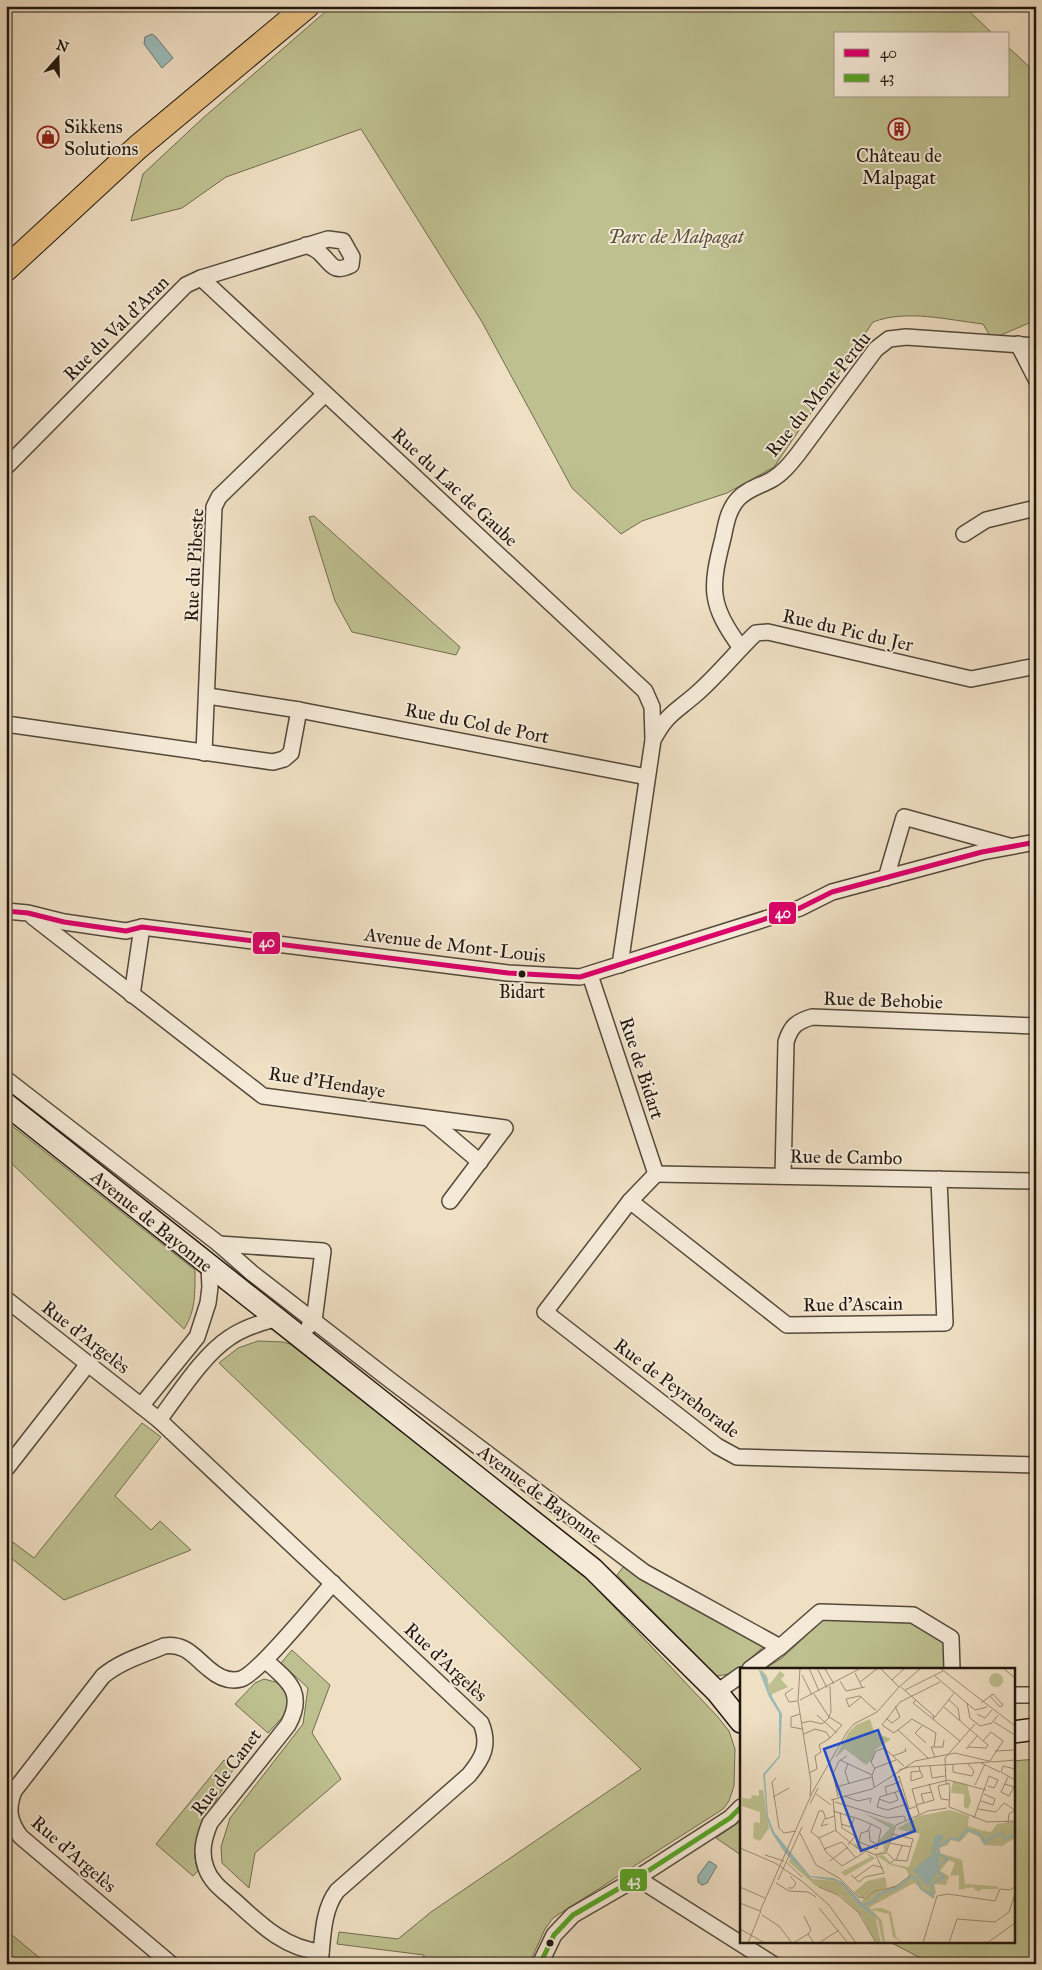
<svg xmlns="http://www.w3.org/2000/svg" width="1042" height="1970" font-family="'IM FELL Great Primer',serif">
  <style>
    .green { fill: #bec090; stroke: #706c4f }
    .water { fill: #9bbcba; stroke: #6a7a75 }
    .lines { fill: none; stroke-linecap: round; stroke-linejoin: round }
    .street-casing { stroke: #54493b; stroke-width: 18 }
    .secondary-casing { stroke: #21170e; stroke-width: 24 }
    .primary-casing { stroke: #21170e; stroke-width: 26 }
    .street { stroke: #f5ead8; stroke-width: 15 }
    .secondary { stroke: #f5ead8; stroke-width: 21 }
    .primary { stroke: #e8c082; stroke-width: 24 }
    .bus-1-casing { stroke: #f5ead8; stroke-width: 9 }
    .bus-2-casing { stroke: #f5ead8; stroke-width: 9 }
    .bus-1 { stroke: #dc006b; stroke-width: 5 }
    .bus-2 { stroke: #55a524; stroke-width: 5 }
    .bus-dot { fill: #21170e; stroke: #f5ead8; stroke-width: 2 }
    .labels { text-anchor: middle; dominant-baseline: central; stroke-width: 4; stroke-linejoin: round; paint-order: stroke }
    .bus-label { font-size: 18px; fill: #21170e; stroke: #f5ead8 }
    .poi-label { font-size: 19px; fill: #21170e; stroke: #f5ead8; text-anchor: start }
    .park-label { font-size: 19px; font-style: italic; fill: #58523c; stroke: #f5ead8 }
    .street-label { font-size: 19px; fill: #21170e; stroke: #f5ead8 }
    .inset-river { fill: none; stroke: #9bbcba; stroke-width: 2.5 }
    .inset-road { fill: none; stroke: #9d8f7b; stroke-width: 1 }
    .view { fill: #1d4ed8; fill-opacity: 0.15; stroke: #1d4ed8; stroke-width: 2.5 }
    .inset-edge { fill: none; stroke: #21170e; stroke-width: 2.5 }
    .line-badge { stroke: #f5ead8; stroke-width: 2 }
    .badge-label { font-size: 14px; text-anchor: middle; font-weight: bold; fill: #fff }
  </style>
  <rect width="100%" height="100%" fill="#efdfc3"/>
  <filter id="stains"><feTurbulence type="fractalNoise" baseFrequency=".004" numOctaves="4"/><feColorMatrix values="0 0 0 0 .2 0 0 0 0 .09 0 0 0 0 .02 0 0 0 .5 -.17"/></filter>
  <radialGradient id="worn" r=".72"><stop offset=".6" stop-color="#630" stop-opacity="0"/><stop offset="1" stop-color="#630" stop-opacity=".3"/></radialGradient>
  <!-- green -->
  <g class="green">
    <path d="M332,6h637v5l24,23h-157v62h172v-49l28,26v247l-44,19 -9,-15c-35,-4 -76,-15 -110,-2l-99,145 -47,26 -85,28 -21,13 -49,-46 -90,-166 -121,-193 -135,48 -44,31 -51,13 12,-47 60,-56z"/>
    <polygon points="314,516 460,647 456,655 352,632 335,601 309,517"/>
    <path d="M6,1121l189,149c0,21 1,41 -11,59l-178,-171z"/>
    <polygon points="258,1341 283,1342 290,1344 581,1572 717,1716 729,1731 735,1749 734,1786 729,1801 723,1809 553,1918 545,1929 529,1964 423,1964 424,1955 337,1944 339,1932 398,1939 431,1912 641,1769 219,1363 238,1348"/>
    <polygon points="142,1423 161,1437 115,1496 151,1530 160,1521 191,1550 64,1600 6,1554 6,1537 34,1558"/>
    <polygon points="624,1566 763,1647 735,1673 717,1676 617,1575"/>
    <polygon points="826,1617 911,1621 939,1637 946,1645 946,1669 764,1669 782,1658"/>
    <polygon points="292,1650 330,1685 312,1733 341,1779 255,1853 249,1888 222,1863 221,1847 230,1818 303,1724 308,1688 281,1663"/>
    <polygon points="264,1679 279,1683 289,1693 288,1711 268,1733 235,1704 255,1683"/>
    <polygon points="1036,1759 1036,1964 932,1964 888,1941 1013,1941 1013,1761"/>
    <polygon points="224,1760 234,1768 211,1809 199,1842 200,1869 193,1876 156,1844"/>
    <polygon points="741,1821 741,1855 716,1838"/>
    <polygon points="6,1930 47,1964 19,1964 6,1953"/>
  </g>
  <!-- water -->
  <g class="water">
    <polygon points="152,34 156,37 173,58 162,68 144,44 145,37"/>
    <polygon points="709,1861 717,1866 707,1883 702,1885 698,1882 698,1876"/>
  </g>
  <g class="lines">
    <!-- street casing -->
    <g class="street-casing">
      <g id="street">
        <polyline points="201,278 645,691 652,707 653,738"/>
        <polyline points="1018,344 1036,379"/>
        <path d="M6,467l180,-182 15,-7 127,-39 15,2 9,16 -1,8c-18,9 -19,-1 -31,-12 -4,-4 -9,-6 -14,-8"/>
        <polyline points="964,534 986,520 1036,508"/>
        <path d="M741,648c-32,-44 -31,-59 -18,-110 3,-14 5,-28 15,-39 9,-10 22,-13 33,-19 11,-6 19,-16 27,-26l78,-105 13,-10 17,-2 130,9"/>
        <polyline points="208,696 299,710"/>
        <polyline points="6,724 273,762 284,759 291,753 299,710 647,777"/>
        <polyline points="204,753 214,507 219,497 325,394"/>
        <polyline points="886,878 904,817 1009,846"/>
        <polyline points="6,911 28,913 64,922 126,931 142,927 508,973 580,977 800,908 832,892 982,852 1036,842"/>
        <polyline points="33,917 263,1096 505,1128 450,1201"/>
        <path d="M620,965l33,-225c14,-26 21,-27 42,-45 22,-19 40,-42 61,-62l12,-1 203,47 65,-13"/>
        <polyline points="590,975 656,1174"/>
        <polyline points="132,995 142,927"/>
        <polyline points="6,1079 219,1244 252,1273 390,1380 644,1572 780,1647 820,1612 913,1615 951,1638 952,1669"/>
        <polyline points="428,1118 480,1162"/>
        <polyline points="656,1174 630,1201 545,1312 717,1446 737,1457 1036,1465"/>
        <polyline points="656,1174 1036,1181"/>
        <path d="M783,1176l3,-134c5,-16 10,-20 26,-25l224,9"/>
        <polyline points="630,1201 787,1325 945,1323 939,1179"/>
        <polyline points="219,1244 323,1251 314,1321 309,1326"/>
        <path d="M6,1299l153,121 322,303c9,22 2,35 -12,52l-132,116c-15,20 -14,48 -17,73"/>
        <polyline points="141,1406 197,1337 208,1303 210,1287 209,1267"/>
        <path d="M159,1420c19,-25 44,-65 70,-82 14,-10 30,-15 46,-19"/>
        <polyline points="6,1469 88,1364"/>
        <path d="M265,1660c23,21 41,32 23,65l-78,98c-6,15 -10,29 -4,45 5,15 19,24 30,34 25,23 50,47 85,50"/>
        <polyline points="750,1669 780,1647"/>
        <polyline points="717,1692 741,1675"/>
        <polyline points="1013,1695 1036,1695"/>
        <polyline points="637,1878 773,1964"/>
        <path d="M171,1964l-150,-127c-12,-15 -14,-28 -7,-46l89,-115c18,-15 40,-21 61,-30 22,-3 30,11 45,23 9,8 20,13 32,10 18,-6 76,-78 92,-96"/>
        <polyline points="540,1964 554,1935 573,1915 637,1878 730,1818 741,1807"/>
      </g>
    </g>
    <!-- secondary casing -->
    <g class="secondary-casing">
      <g id="secondary">
        <polyline points="6,1104 593,1569 717,1692 741,1722"/>
        <polyline points="1013,1732 1036,1729"/>
      </g>
    </g>
    <!-- primary casing -->
    <g class="primary-casing">
      <polyline id="primary" points="6,269 138,147 307,6"/>
    </g>
    <!-- street -->
    <use href="#street" class="street"/>
    <!-- secondary -->
    <use href="#secondary" class="secondary"/>
    <!-- primary -->
    <use href="#primary" class="primary"/>
    <!-- bus-1 casing -->
    <g class="bus-1-casing">
      <polyline id="bus-1" points="6,911 28,913 64,922 126,931 142,927 508,973 580,977 800,908 832,892 982,852 1036,842"/>
    </g>
    <!-- bus-2 casing -->
    <g class="bus-2-casing">
      <polyline id="bus-2" points="540,1964 554,1935 573,1915 637,1878 730,1818 741,1807"/>
    </g>
    <!-- bus-1 -->
    <use href="#bus-1" class="bus-1"/>
    <!-- bus-2 -->
    <use href="#bus-2" class="bus-2"/>
  </g>
  <!-- icons -->
  <defs>
    <g id="building-ring" transform="scale(1.125)"><circle r="9.5" fill="#f5ead8" stroke="#8f2418" stroke-width="1.5"/><path d="M-4-6H4V6H1V3H-1V6H-4ZM-2.5-4.3h1.7v1.8h-1.7ZM.8-4.3h1.7v1.8H.8ZM-2.5-1h1.7V.8h-1.7ZM.8-1h1.7V.8H.8Z" fill="#8f2418"/></g>
    <g id="shop-ring" transform="scale(1.125)"><circle r="9.5" fill="#f5ead8" stroke="#8f2418" stroke-width="1.5"/><path d="M-5-2.5h2.3a2.7 3.5 0 0 1 5.4 0H5L5.5 6h-11ZM-1.5-2.5h3a1.5 2.3 0 0 0-3 0Z" fill="#8f2418"/></g>
  </defs>
  <g fill-rule="evenodd">
    <use href="#building-ring" x="899" y="129"/>
    <use href="#shop-ring" x="48" y="137"/>
  </g>
  <!-- markers -->
  <g class="bus-dot">
    <circle cx="522" cy="974" r="4.5"/>
    <circle cx="550" cy="1943" r="4.5"/>
  </g>
  <g class="labels">
    <!-- bus labels -->
    <g class="bus-label">
      <text x="522" y="992">Bidart</text>
    </g>
    <!-- poi labels -->
    <g class="poi-label">
      <text x="64" y="126">Sikkens<tspan x="64" dy="22">Solutions</tspan></text>
      <text x="899" y="155" text-anchor="middle">Château de<tspan x="899" dy="22">Malpagat</tspan></text>
    </g>
    <!-- park labels -->
    <g class="park-label">
      <text x="676" y="236">Parc de Malpagat</text>
    </g>
    <!-- street labels -->
    <g class="street-label">
      <text transform="translate(116 328) rotate(-45)">Rue du Val d'Aran</text>
      <text transform="translate(818 394) rotate(-51)">Rue du Mont Perdu</text>
      <text transform="translate(455 487) rotate(43)">Rue du Lac de Gaube</text>
      <text transform="translate(194 565) rotate(-87)">Rue du Pibeste</text>
      <text transform="translate(848 630) rotate(13)">Rue du Pic du Jer</text>
      <text transform="translate(477 723) rotate(11)">Rue du Col de Port</text>
      <text transform="translate(455 945) rotate(7)">Avenue de Mont-Louis</text>
      <text transform="translate(883 1000) rotate(2)">Rue de Behobie</text>
      <text transform="translate(642 1068) rotate(72)">Rue de Bidart</text>
      <text transform="translate(327 1082) rotate(9)">Rue d'Hendaye</text>
      <text transform="translate(846 1157) rotate(1)">Rue de Cambo</text>
      <text transform="translate(152 1221) rotate(39)">Avenue de Bayonne</text>
      <text transform="translate(853 1304) rotate(-1)">Rue d'Ascain</text>
      <text transform="translate(86 1337) rotate(38)">Rue d'Argelès</text>
      <text transform="translate(677 1388) rotate(37)">Rue de Peyrehorade</text>
      <text transform="translate(540 1494) rotate(37)">Avenue de Bayonne</text>
      <text transform="translate(446 1662) rotate(43)">Rue d'Argelès</text>
      <text transform="translate(226 1772) rotate(-53)">Rue de Canet</text>
      <text transform="translate(74 1854) rotate(41)">Rue d'Argelès</text>
    </g>
  </g>
  <!-- overview -->
  <g transform="translate(740 1668)">
    <rect width="275" height="275" fill="#efdfc3"/>
    <path d="M20,0l7,8 2,9 11,-14 5,4 -4,4 7,8 -16,7v4zM249 12a7 7 0 1 1 14 0a7 7 0 1 1-14 0ZM130,51l4,13 17,7 -16,11 -2,9 -7,6 -21,-16 -10,9 13,-25 8,-8zM213,113l14,3 4,17 -3,8 -4,-2v-13l-13,-1zM19,122h4l6,38 -9,13 -7,-3 1,-16 6,1v-11l-18,-6v-8l9,1 1,-4 7,1zM210,142l19,6 -1,10 16,5 7,1 6,-8 18,-3v17l-13,8 -18,-1 -5,-8 -10,-5 -9,10 -10,-2 -2,5 -9,3 1,5 22,7 3,24 30,2 3,1 1,2h-17l-4,3 -6,-5 -13,3v-15l-9,1 5,-13 -6,-3 -9,11 9,5 -3,9 -12,-1 2,8 -3,7 -19,-16 -44,24v2l12,-1 9,4 5,25 8,6 -11,-6 -4,-23 -17,-4 10,11 3,22h-2l-5,-23 -27,-26 11,9 1,-4 10,-6 29,-10 7,-6 -3,-8 -18,-5 -3,4 3,-5 -11,-7 6,-1 7,7 4,-2 -2,4 17,3 11,-33 -23,-5 21,-13zM123,145l32,12 -9,27 -9,3 -21,-8 -3,-4 22,11 9,-3 -1,-9h-5l12,-14zM126,185l10,5 -31,18 -4,-4 29,-15zM50,190l22,21 24,2 7,5 17,21 15,11 6,25h-5l-14,-27 -22,-21 -24,-9 -27,-24zM145,209l2,10 -26,11 -7,-6 13,-11z" fill="#bec090"/>
    <path d="M18,0l8,9 3,14 13,23 -2,43 -15,18 3,41 6,16 36,44 24,2 8,4 33,34 8,27 -8,-25 -15,-11 -17,-21 -7,-5 -27,-4 -24,-24 -13,-20 -5,-14 -4,-45 16,-18v-43l-10,-16zM203,166v5l-8,10 4,9 -3,18 -9,10 -14,-16 18,-15 4,-19z" fill="#9bbcba"/>
    <path class="inset-river" d="M122,238l10,-4 8,-8 19,-7 12,-10 6,2 4,10 12,7 -2,-11 13,-8 -6,-6 1,-6 9,-6 -9,-5 -1,-7 14,-9 7,2 8,-11 14,6 4,8 12,-9h6l2,5 10,-4"/>
    <path class="inset-road" d="M60,0l-2,33 13,81 -1,14M69,0l10,23M77,0l10,20M140,0l19,19M200,0l75,58M263,0l12,10M85,1l9,15M115,5l7,14M62,7l10,20M195,8l40,34 12,-3M152,12l13,-12M100,13l6,10 19,-4M120,14l18,-14M161,19l34,30M53,20l-8,6 4,8 8,-1M165,22l38,-19M121,29l-12,10 -3,-8 13,-3h1l14,13 2,1M60,32l61,-32M176,32l-3,3 21,17M209,32l9,8 2,13M227,35l3,15 10,8 12,-3 6,-8M241,35l12,-9 10,11 -3,2 -10,-11M204,39l44,38 -2,3 -18,-1M60,46l-9,3v10l11,2M237,46l8,4 7,-8M77,47l20,18M193,47l1,5 26,21M195,49l19,-24M147,51l5,4 8,-6 -5,-11M254,54l21,13M62,55l8,-2 12,3 6,-5 3,-7 -1,-26M183,57l-8,8 11,10M158,62l31,29M64,66l11,-5 11,3 4,6 12,-13 -13,-8 -15,-23M243,73l8,-9 12,9 -13,20M194,79l2,-14 -24,-14 -18,14 -12,-8 18,-23 40,-20M226,81l11,-13M255,83l20,-1M153,88l13,-5 -1,-3M195,89l-4,-10h12l1,-7M100,92l32,15M241,95l19,9M108,96l-3,7 4,13M213,96v8l19,4 2,-5 -7,-8M179,98l1,5 -9,1v9l12,-4 -3,-6M190,98l2,12 13,-2M135,101l-4,-7 5,-11 8,-3 20,18M275,101l-12,-3 -2,6 14,8M0,102v77M159,102l10,-3 81,-5M69,105l8,-4 -2,-13 6,-4 -2,-7 11,-7M36,110l-4,4 7,46 5,5 12,-2M158,110l1,-2 10,33 8,-3M265,116l9,3 -5,9 -8,-4 7,-15M210,117l-4,-2 -1,-25 30,-34M235,117l10,-21M96,119l36,-10M134,119l-2,-12 3,-7 21,-8M76,126l15,11M147,127l-2,-8 15,-5M104,128l14,5 13,-3 -1,5M33,129l16,-9M98,129l-5,-23 6,-13 8,-5M140,129l-3,10 11,3 19,-6M140,129l22,-7M93,131l3,32 21,17 19,7 10,-2 10,-28 32,-14 19,-3M139,131l11,4 8,-3 -3,-8M91,132l41,-11 43,-28 40,-8 38,9 22,-2M209,132l-8,-1 -3,-13 12,-3M241,133l12,4 2,-6 -11,-5M95,134l52,16 17,-2 2,5M184,135l-3,-9 11,-2M70,136l8,-16M176,137l18,-5 -5,-16M209,139l38,15 28,-1M209,139l1,-21M238,141l18,3 8,-9 11,7M93,143l26,8 12,5 10,5 -4,20 -18,-7 2,-9 7,-2 3,-7M100,144l2,16 13,8 -7,9M179,146l-7,-25 36,-9 38,10M94,148l-8,3 -3,-8h-4l-8,21 8,6 17,-8M85,150l-4,8 7,-2M234,150l15,-42 9,4 -4,8 -6,-2M268,155l1,-9 6,-4M101,156l10,3 3,-9M129,162l1,11 7,3M60,165l16,32 23,13 19,19 7,1 10,-7 20,-4 16,-12M79,170l7,14 16,14 23,-14M149,175l22,4M0,180l35,15 28,19 26,23 27,38M84,181l18,-7 14,16M147,185l7,7 13,1 6,-22 -21,-5M25,187l19,6M156,192l6,-14M90,193l18,-14M47,195l15,14M111,207l8,7 6,-5 19,-4 -8,-18M115,210l18,-13 10,3M38,212l24,-53M36,215l13,8 19,1 8,5M0,219l25,11M79,219l19,8 21,18 17,30M48,220h5l3,-5 -6,-7M0,235l20,8M79,240l29,35M20,243l52,-118 35,-61 7,-8 23,-12 22,-25 22,-19M22,247l17,11 13,17M64,248l7,14 -3,4M0,261l25,14M8,275l13,-32M53,275l15,-9 6,9M79,275l20,-13M183,275l14,-47 11,-2 47,7 5,-12 11,1 4,-4M209,275l8,-24 38,3 14,-10 6,-18M247,275l28,-20"/>
    <path class="view" d="M138,62l37,101 -54,20 -37,-102z"/>
    <rect width="275" height="275" class="inset-edge"/>
  </g>
  <g class="line-badge">
    <rect x="768" y="901" width="29" height="24" rx="5" fill="#dc006b"/>
    <rect x="252" y="931" width="29" height="24" rx="5" fill="#dc006b"/>
    <rect x="619" y="1868" width="29" height="24" rx="5" fill="#55a524"/>
  </g>
  <g class="badge-label">
    <text x="783" y="918">40</text>
    <text x="267" y="947">40</text>
    <text x="634" y="1885">43</text>
  </g>
  <!-- margin -->
  <rect width="1042" height="1970" fill="none" stroke="#efdfc3" stroke-width="25"/>
  <rect x="8" y="8" width="1027" height="1955" fill="none" stroke="#21170e" stroke-width="2.5"/>
  <rect x="12" y="12" width="1017" height="1945" fill="none" stroke="#21170e"/>
  <!-- legend -->
  <rect x="834" y="32" width="175" height="65" fill="#f5ead8" stroke="#a09687"/>
  <rect x="844" y="49" width="25" height="8" fill="#dc006b" stroke="#a09687"/>
  <text x="880" y="58" font-size="15" fill="#21170e">40</text>
  <rect x="844" y="74" width="25" height="8" fill="#55a524" stroke="#a09687"/>
  <text x="880" y="82" font-size="15" fill="#21170e">43</text>
  <!-- north arrow -->
  <g transform="translate(58 58) rotate(20)" stroke="#f5ead8" stroke-width="4" paint-order="stroke">
  <path d="M0-4L9 19L0 12L-9 19Z" fill="#21170e"/>
  <text y="-8" font-size="14" font-weight="bold" text-anchor="middle" fill="#21170e">N</text>
  </g>
  <rect width="100%" height="100%" filter="url(#stains)"/>
  <rect width="100%" height="100%" fill="url(#worn)"/>
</svg>
